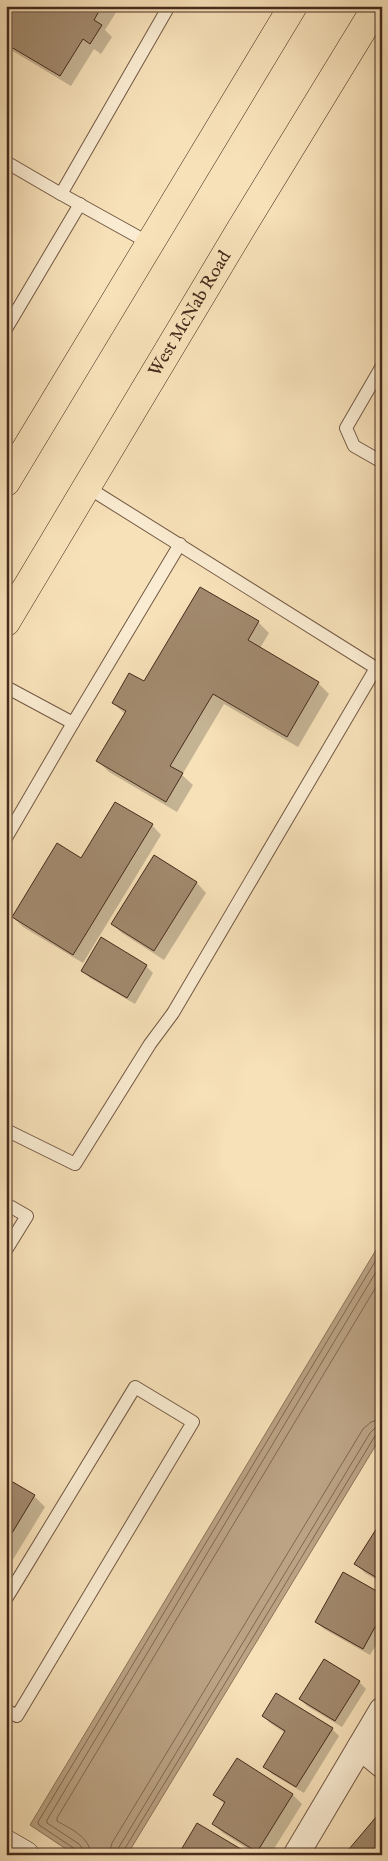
<svg xmlns="http://www.w3.org/2000/svg" width="388" height="1861" font-family="'IM FELL English',serif">
  <style>
    .water { fill: #bba384; stroke: #8c735a }
    .shadow { fill: #0003 }
    .lines { fill: none; stroke-linecap: round; stroke-linejoin: round }
    .shore { stroke: #806750; stroke-width: 1 }
    .building { fill: #a28a6e; stroke: #462b1c }
    .lane-casing { stroke: #725843; stroke-width: 14 }
    .street-casing { stroke: #725843; stroke-width: 27 }
    .secondary-casing { stroke: #462b1c; stroke-width: 29 }
    .primary-casing { stroke: #462b1c; stroke-width: 29 }
    .lane { stroke: #faecd2; stroke-width: 12 }
    .street { stroke: #faecd2; stroke-width: 25 }
    .secondary { stroke: #faecd2; stroke-width: 28 }
    .primary { stroke: #f7e1b9; stroke-width: 28 }
    .labels { text-anchor: middle; dominant-baseline: central; stroke-width: 4.5; stroke-linejoin: round; paint-order: stroke }
    .street-label { font-size: 18px; fill: #462b1c; stroke: #faecd2 }
  </style>
  <rect width="100%" height="100%" fill="#f7e1b9"/>
  <filter id="stains"><feTurbulence type="fractalNoise" baseFrequency=".004" numOctaves="4"/><feColorMatrix values="0 0 0 0 .2 0 0 0 0 .09 0 0 0 0 .02 0 0 0 .5 -.17"/></filter>
  <radialGradient id="worn" r=".72"><stop offset=".6" stop-color="#630" stop-opacity="0"/><stop offset="1" stop-color="#630" stop-opacity=".3"/></radialGradient>
  <!-- water -->
  <polygon class="water" points="382,1240 382,1435 127,1855 75,1855 30,1825"/>
  <!-- shadow -->
  <g class="shadow">
    <polygon points="6,6 120,6 105,30 112,37 101,54 94,49 71,86 6,47"/>
    <polygon points="258,622 269,633 260,648 318,683 329,694 298,747 224,704 182,775 193,785 177,812 109,772 98,761 125,714 113,703 145,683"/>
    <polygon points="152,825 161,835 83,963 23,927 13,917 82,860"/>
    <polygon points="154,857 197,883 206,893 164,960 122,933 112,924"/>
    <polygon points="146,966 153,973 135,1004 90,978 83,971"/>
    <polygon points="6,1480 34,1496 45,1507 6,1571"/>
    <polygon points="382,1522 382,1583 365,1573 356,1564"/>
    <polygon points="382,1595 382,1635 370,1655 324,1629 316,1622"/>
    <polygon points="359,1682 366,1689 342,1727 307,1706 300,1699"/>
    <polygon points="263,1716 332,1729 339,1736 304,1793 272,1774 264,1766 285,1733 270,1723"/>
    <polygon points="215,1795 293,1795 302,1804 270,1855 257,1855 223,1833 213,1824 225,1805"/>
  </g>
  <g class="lines">
    <!-- shore -->
    <g class="shore">
      <polyline points="77,1855 75,1849 39,1825 38,1822 382,1250"/>
      <polyline points="83,1855 83,1849 79,1844 47,1823 47,1820 382,1262"/>
      <path d="M91,1855c-1,-18 -20,-26 -34,-34v-3l325,-541"/>
      <polyline points="109,1855 112,1843 363,1429 371,1422 382,1419"/>
      <polyline points="117,1855 119,1847 370,1433 375,1428 382,1427"/>
      <polyline points="123,1855 124,1850 375,1436 382,1433"/>
    </g>
  </g>
  <!-- building -->
  <g class="building">
    <polygon points="6,6 102,6 94,20 102,25 90,44 83,39 60,76 6,44"/>
    <polygon points="200,587 259,621 248,640 319,682 287,737 213,694 170,766 183,773 166,802 96,761 126,711 112,703 129,673 144,681"/>
    <polygon points="115,802 153,824 73,955 12,917 57,843 81,858"/>
    <polygon points="154,855 197,882 154,951 111,924"/>
    <polygon points="101,937 147,965 127,998 81,971"/>
    <polygon points="6,1478 35,1495 6,1543"/>
    <polygon points="382,1520 382,1581 354,1564"/>
    <polygon points="343,1572 382,1594 382,1631 375,1627 363,1649 315,1622"/>
    <polygon points="324,1659 360,1681 335,1721 299,1699"/>
    <polygon points="276,1693 333,1728 296,1787 263,1767 285,1731 262,1716"/>
    <polygon points="237,1758 293,1794 257,1852 212,1824 225,1802 213,1795"/>
    <polygon points="382,1810 382,1855 344,1855"/>
    <polygon points="197,1823 251,1855 178,1855"/>
  </g>
  <g class="lines">
    <!-- lane casing -->
    <g class="lane-casing">
      <g id="lane">
        <polyline points="6,162 61,194"/>
        <polyline points="151,244 61,194 169,6"/>
        <polyline points="6,329 80,204"/>
        <polyline points="382,366 346,428 354,446 382,462"/>
        <polyline points="6,687 73,723 180,544"/>
        <polyline points="6,838 73,723"/>
        <polyline points="6,1130 75,1164 150,1044 173,1013 376,668 87,487"/>
        <polyline points="6,1204 27,1216 6,1250"/>
        <polyline points="6,1599 135,1387 193,1422 17,1716 6,1710"/>
      </g>
    </g>
    <!-- street casing -->
    <g class="street-casing">
      <g id="street">
        <polyline points="360,1747 382,1765"/>
        <polyline points="296,1855 382,1710"/>
      </g>
    </g>
    <!-- secondary casing -->
    <g class="secondary-casing">
      <polyline id="secondary" points="6,1844 25,1855"/>
    </g>
    <!-- primary casing -->
    <g class="primary-casing">
      <g id="primary">
        <polyline points="6,482 293,6"/>
        <path id="s1" d="M6,622l233,-390 138,-226"/>
      </g>
    </g>
    <!-- lane -->
    <use href="#lane" class="lane"/>
    <!-- street -->
    <use href="#street" class="street"/>
    <!-- secondary -->
    <use href="#secondary" class="secondary"/>
    <!-- primary -->
    <use href="#primary" class="primary"/>
  </g>
  <g class="labels">
    <!-- street labels -->
    <g class="street-label">
      <text stroke="none"><textPath href="#s1" startOffset="359">West McNab Road</textPath></text>
    </g>
  </g>
  <!-- margin -->
  <rect width="388" height="1861" fill="none" stroke="#f7e1b9" stroke-width="25"/>
  <rect x="8" y="8" width="373" height="1846" fill="none" stroke="#462b1c" stroke-width="2.5"/>
  <rect x="12" y="12" width="363" height="1836" fill="none" stroke="#462b1c"/>
  <rect width="100%" height="100%" filter="url(#stains)"/>
  <rect width="100%" height="100%" fill="url(#worn)"/>
</svg>
